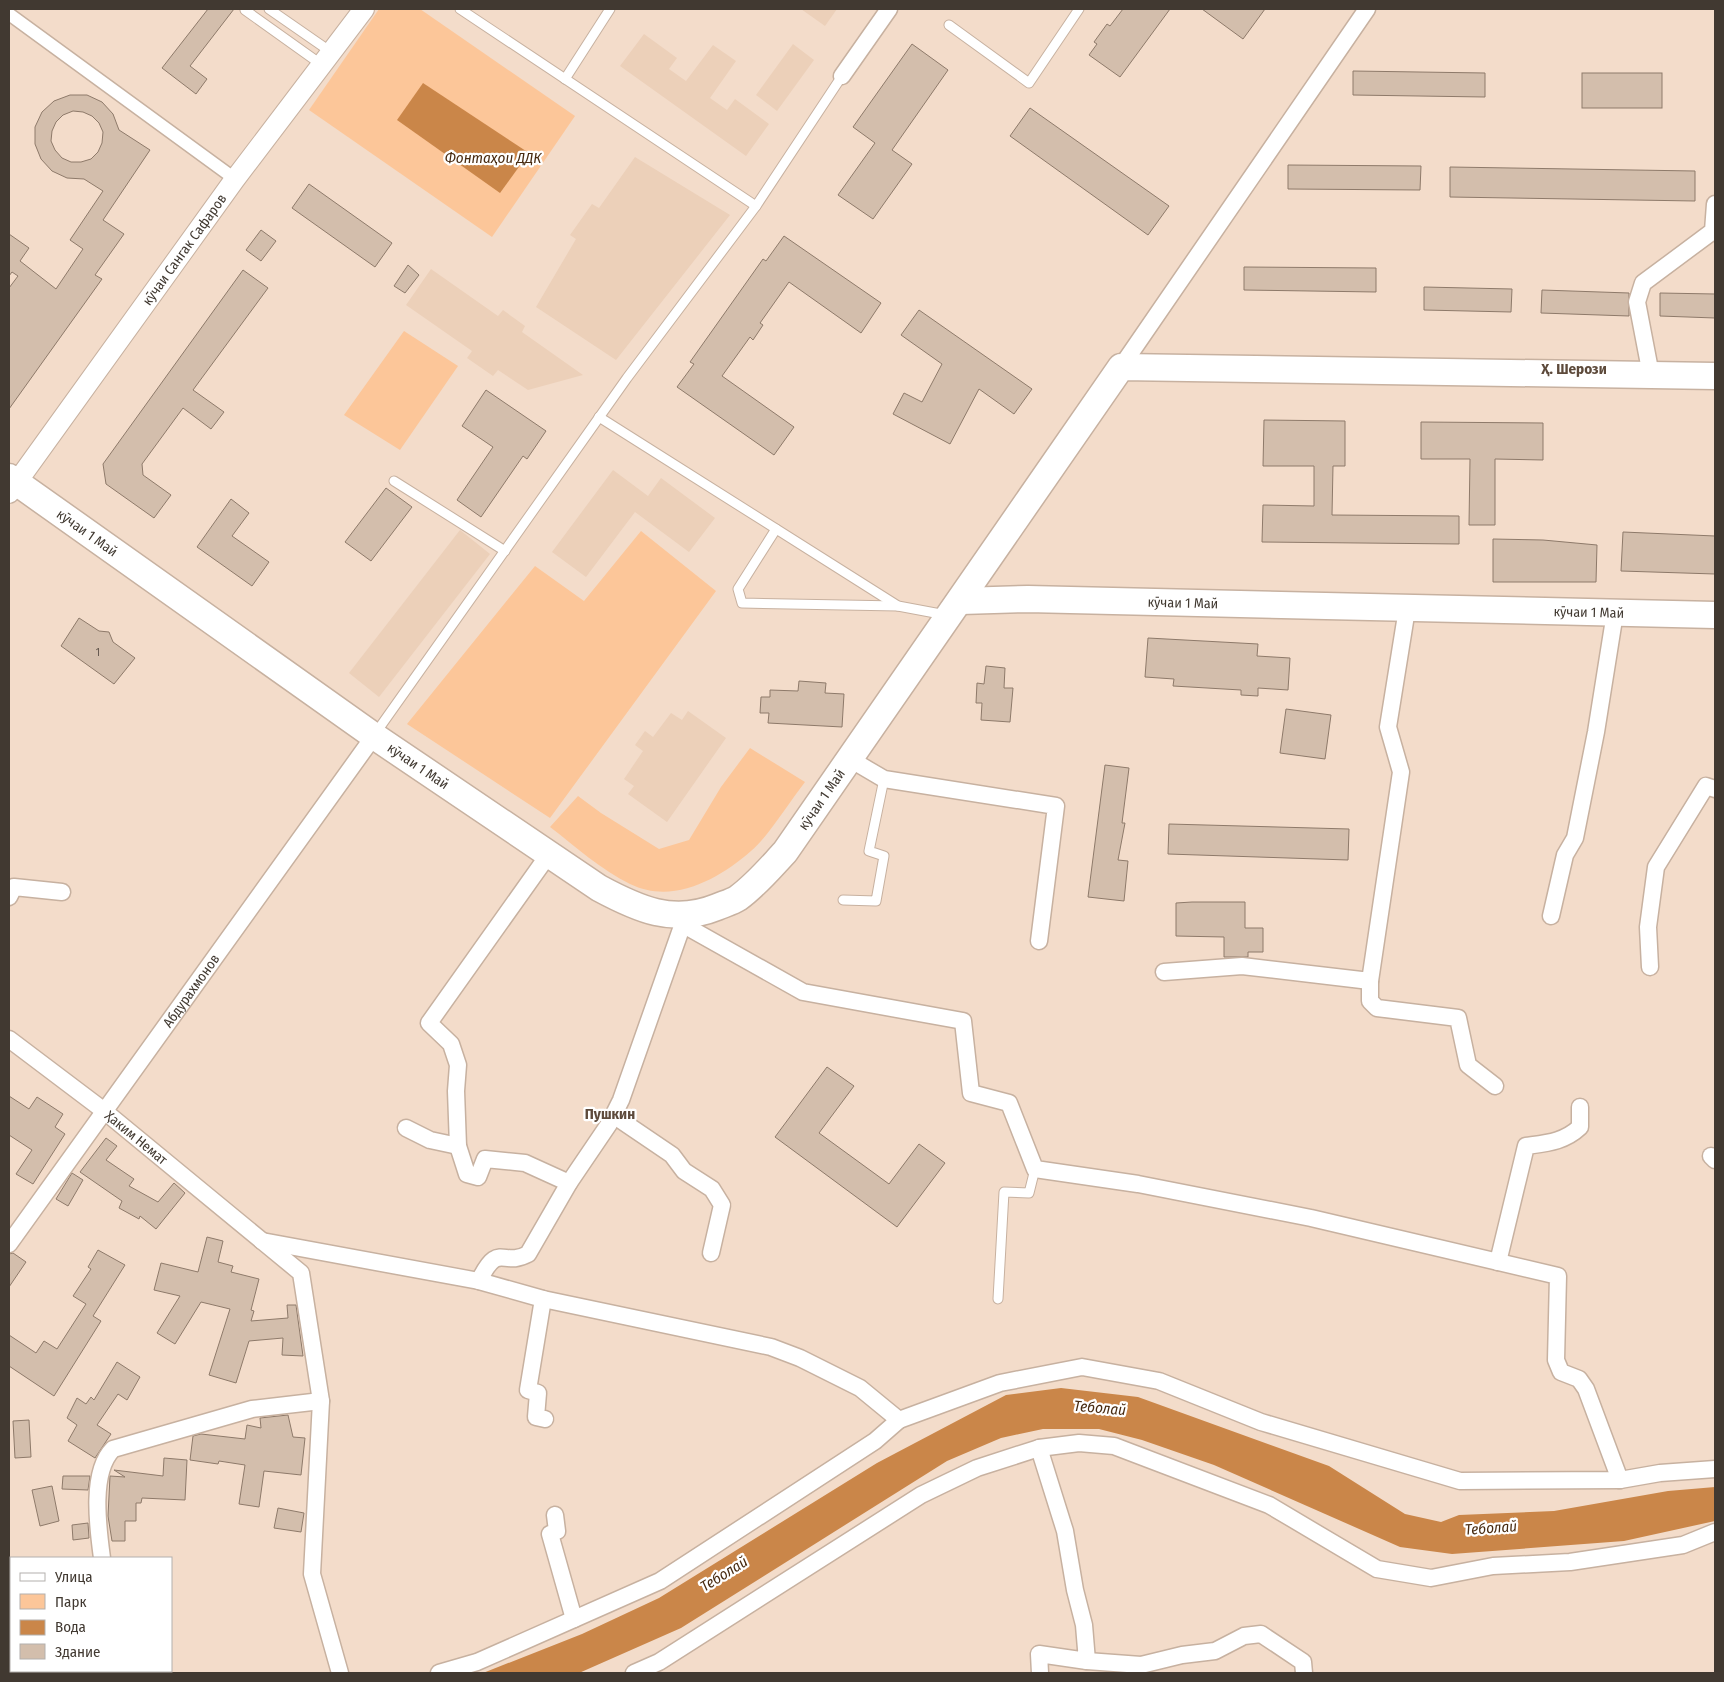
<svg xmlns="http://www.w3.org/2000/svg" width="1724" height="1682" font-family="'Fira Sans Condensed',sans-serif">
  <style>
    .built { fill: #ecd0b9 }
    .green { fill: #fcc699 }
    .water { fill: #ca8649 }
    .building { fill: #d3beac; stroke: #8e7a6a; fill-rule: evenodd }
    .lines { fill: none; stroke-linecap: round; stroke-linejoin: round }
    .service-casing { stroke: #c7b1a0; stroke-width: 11 }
    .pedestrian-casing { stroke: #c7b1a0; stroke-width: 15 }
    .minor-casing { stroke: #c7b1a0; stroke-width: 19 }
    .tertiary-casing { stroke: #c7b1a0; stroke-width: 22 }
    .primary-casing { stroke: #c7b1a0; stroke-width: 29 }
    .service { stroke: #fff; stroke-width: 9 }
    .pedestrian { stroke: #fff; stroke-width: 12 }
    .minor { stroke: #fff; stroke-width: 16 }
    .tertiary { stroke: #fff; stroke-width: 20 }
    .primary { stroke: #fff; stroke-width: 26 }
    .labels { text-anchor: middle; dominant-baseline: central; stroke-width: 4.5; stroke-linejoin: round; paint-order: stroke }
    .number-label { font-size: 11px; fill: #665a50 }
    .street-label { font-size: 14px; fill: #413931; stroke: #fff }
    .water-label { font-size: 15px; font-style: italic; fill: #482b11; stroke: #fff }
    .neighbourhood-label { font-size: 15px; font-weight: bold; fill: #5d4a3b; stroke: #fff }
  </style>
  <rect width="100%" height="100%" fill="#f3dcca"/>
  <!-- built -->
  <g class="built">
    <polygon points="801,9 837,9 825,26"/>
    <polygon points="644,34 677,58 669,69 686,81 713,45 736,61 710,98 727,110 735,99 769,124 746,156 620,66"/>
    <polygon points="793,44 814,60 777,111 756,95"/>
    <polygon points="635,157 730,215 616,360 536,307 576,239 570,235 592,204 599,208"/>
    <polygon points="431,269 498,316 503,310 525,326 522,332 583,375 528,390 498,370 493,376 467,358 472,351 406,305"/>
    <polygon points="613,470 648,496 661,478 715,518 689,552 635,512 586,577 552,552"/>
    <polygon points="460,530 490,554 379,697 349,673"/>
    <polygon points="688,711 726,738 667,822 628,794 634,786 624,779 643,751 635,745 645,731 653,737 671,713 682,720"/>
  </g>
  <!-- green -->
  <g class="green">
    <polygon points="379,9 420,9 575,116 492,237 309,110"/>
    <polygon points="404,331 458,366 400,450 344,415"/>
    <polygon points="641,531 716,591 550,818 407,724 535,566 584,601"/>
    <path d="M750,748l55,34c-15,19 -37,55 -54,69 -32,28 -78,54 -121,33 -29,-14 -55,-38 -80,-57l28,-31 23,17 58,36 30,-9 32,-53z"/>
  </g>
  <!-- water -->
  <g class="water">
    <polygon points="423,83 529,153 500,193 397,120"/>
    <polygon points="1061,1388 1138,1397 1329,1466 1405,1514 1441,1522 1459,1515 1554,1511 1668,1491 1715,1487 1715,1521 1624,1541 1452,1554 1400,1547 1214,1465 1142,1440 1099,1429 1043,1429 1001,1438 947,1461 681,1628 579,1673 483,1673 582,1634 659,1598 877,1463 1006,1395"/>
  </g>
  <!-- building -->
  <g class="building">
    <polygon points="208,9 234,9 190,66 207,79 196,94 162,68"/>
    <polygon points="1123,9 1170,9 1120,77 1089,55 1097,44 1094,42 1107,24 1110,26"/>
    <polygon points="1202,9 1265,9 1243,39"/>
    <polygon points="912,44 948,70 892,150 912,164 873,219 838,195 875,143 853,127"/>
    <polygon points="1353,71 1485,73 1485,97 1353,95"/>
    <rect x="1582" y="73" width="80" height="35"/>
    <path d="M70,95h17l15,7 11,12 6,16 31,20 -47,70 21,14 -29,41 7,4 -93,130v-121l9,-12 -6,-4 -3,4v-42l20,14 -9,13 36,28 27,-40 -13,-9 33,-49 -19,-12 -17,-1 -15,-7 -11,-12 -6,-15v-17l7,-15 12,-11zM73,111l10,1 9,4 7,7 4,9 -1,11 -4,9 -7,7 -10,3h-10l-9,-4 -7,-8 -4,-9 1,-10 4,-9 7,-7z"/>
    <polygon points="1030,108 1169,206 1148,235 1010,136"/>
    <polygon points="1288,165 1421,166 1420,190 1288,189"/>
    <polygon points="1450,167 1695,171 1695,201 1450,197"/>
    <polygon points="309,184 392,243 375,267 292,208"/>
    <polygon points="261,230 276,241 261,261 246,250"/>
    <polygon points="784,236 881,303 861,333 789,282 760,323 763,325 753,340 750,337 722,376 794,427 774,455 677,387 694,364 690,362 763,259 766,261"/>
    <polygon points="408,265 419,275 405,293 394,286"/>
    <polygon points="1244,267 1376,268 1376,292 1244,290"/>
    <polygon points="243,270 268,288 193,390 224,412 211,429 183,408 142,464 143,475 171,495 154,518 106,484 103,464"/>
    <polygon points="1424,287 1512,289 1511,312 1424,310"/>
    <polygon points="1542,290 1629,293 1629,316 1541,313"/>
    <polygon points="1660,293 1715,294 1715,318 1660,316"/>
    <polygon points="919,310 1032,389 1014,414 979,389 950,444 893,414 904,393 922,402 942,364 901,335"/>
    <polygon points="486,390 546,431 527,459 523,456 481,517 457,500 493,447 462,426"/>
    <polygon points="1264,420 1345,421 1345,466 1333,466 1332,515 1459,516 1459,544 1262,542 1263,505 1314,506 1314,466 1263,466"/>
    <polygon points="1421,422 1543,423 1543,460 1495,459 1495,525 1469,525 1470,459 1421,459"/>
    <polygon points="386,488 412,507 371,561 345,542"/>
    <polygon points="231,499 249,513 232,536 269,562 252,586 197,547"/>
    <polygon points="1623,532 1715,536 1715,574 1621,571"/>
    <polygon points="1493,539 1543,540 1597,545 1596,582 1493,582"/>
    <polygon points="79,618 99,631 109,632 113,642 135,658 114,684 61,646"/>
    <polygon points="1148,638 1258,644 1257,656 1290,658 1288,690 1258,688 1258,696 1241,695 1241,690 1173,686 1174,679 1145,677"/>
    <polygon points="986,666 1005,668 1004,688 1013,688 1010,722 981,720 982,703 976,703 977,683 984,684"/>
    <polygon points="799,681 826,683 825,693 844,694 842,727 768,723 769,713 760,713 761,697 770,697 770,690 798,691"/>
    <polygon points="1286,709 1331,715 1325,759 1280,753"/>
    <polygon points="1105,765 1129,768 1122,823 1125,823 1118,860 1128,861 1124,901 1088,897"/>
    <polygon points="1169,824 1349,829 1348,860 1168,854"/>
    <polygon points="1192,902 1245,902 1245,928 1263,928 1263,952 1248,952 1248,957 1224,957 1224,937 1176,936 1176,903"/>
    <polygon points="827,1067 854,1086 819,1133 889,1184 919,1144 945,1163 897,1227 775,1137"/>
    <polygon points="9,1096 29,1109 37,1097 63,1114 55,1127 65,1134 33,1184 16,1174 32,1150 9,1135"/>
    <polygon points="106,1138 117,1146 106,1160 134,1179 129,1186 158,1202 174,1183 185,1193 156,1229 140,1216 139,1219 119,1208 122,1201 80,1172"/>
    <polygon points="72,1173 83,1180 68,1206 56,1199"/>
    <polygon points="207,1237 223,1241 218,1262 233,1266 231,1272 259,1279 251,1310 254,1311 251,1321 288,1318 287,1305 296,1305 303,1356 282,1355 283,1338 249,1341 236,1383 209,1375 230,1309 201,1302 175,1344 157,1333 180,1296 154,1290 161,1263 198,1272"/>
    <polygon points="98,1250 125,1265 93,1316 101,1321 54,1396 9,1366 9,1335 36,1353 44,1341 57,1349 86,1304 73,1296 91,1269 88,1267"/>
    <polygon points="13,1253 26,1262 9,1287 9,1254"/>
    <polygon points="117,1362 140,1377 127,1400 118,1394 97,1425 111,1434 95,1458 68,1441 77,1425 67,1418 77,1398 86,1404 91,1397 94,1400"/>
    <polygon points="288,1415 293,1437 305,1438 301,1475 264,1471 259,1507 239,1504 245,1465 219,1461 218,1464 190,1460 193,1436 201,1434 245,1439 247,1425 261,1428 260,1418"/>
    <polygon points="29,1420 31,1457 15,1458 13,1421"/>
    <polygon points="164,1458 187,1460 185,1500 142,1498 141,1503 136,1503 136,1521 125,1521 125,1541 112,1541 108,1516 110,1476 125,1477 114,1470 163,1476"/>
    <polygon points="63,1476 90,1476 88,1490 62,1489"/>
    <polygon points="52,1486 59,1521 40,1526 32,1490"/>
    <polygon points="278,1508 304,1513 301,1532 274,1528"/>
    <polygon points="88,1523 89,1538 73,1540 72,1525"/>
  </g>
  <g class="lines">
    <!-- service casing -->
    <g class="service-casing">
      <g id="service">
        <polyline points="269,9 331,52"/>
        <polyline points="460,9 756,206"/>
        <polyline points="245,10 322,65"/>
        <polyline points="949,25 1029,83 1079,9"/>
        <polyline points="565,79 610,9"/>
        <polyline points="599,417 898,606 946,615"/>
        <polyline points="394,481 505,551"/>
        <polyline points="776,529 738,589 742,603 898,606"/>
        <polyline points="375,734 627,378 756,206 842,76"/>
        <polyline points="843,900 876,901 884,856 869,851 884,779"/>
        <polyline points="998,1299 1004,1192 1029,1193 1035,1169"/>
      </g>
    </g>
    <!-- pedestrian casing -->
    <g class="pedestrian-casing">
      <polyline id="pedestrian" points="9,14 235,179"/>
    </g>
    <!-- minor casing -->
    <g class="minor-casing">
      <g id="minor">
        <polyline points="842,76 889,9"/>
        <polyline points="1121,367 1367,9"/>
        <polyline points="1651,375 1637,302 1643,283 1713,231 1715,204"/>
        <polyline points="850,759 884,779 1056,806 1039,941"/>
        <polyline points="549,854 429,1023 451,1044 458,1065 456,1091 458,1146 467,1174 478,1177 485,1159 525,1163 569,1183"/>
        <polyline points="9,897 14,887 62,892"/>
        <polyline points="1551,916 1565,855 1575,838 1596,732 1615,613"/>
        <polyline points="682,924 803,992 963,1021 971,1093 1009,1103 1035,1169 1138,1184 1311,1218 1558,1276 1556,1360 1561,1372 1579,1379 1586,1389 1620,1480"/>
        <polyline points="1650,967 1648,927 1656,867 1706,786 1715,789"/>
        <polyline points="1164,972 1242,966 1370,981 1401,772 1388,727 1407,609"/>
        <polyline points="1370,981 1370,1001 1377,1008 1458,1018 1468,1065 1495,1086"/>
        <path id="s1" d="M9,1039l94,71 198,163 20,128 -9,173 28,99"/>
        <polyline points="613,1115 672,1155 684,1171 712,1189 722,1205 711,1253"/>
        <polyline points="406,1128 430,1140 458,1146"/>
        <polyline points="1711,1156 1715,1160"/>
        <polyline points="262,1241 479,1281 543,1299 771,1347 800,1358 860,1388 899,1420 1000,1383 1082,1367 1159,1381 1261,1422 1460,1481 1620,1480 1660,1473 1715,1469"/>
        <path id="s2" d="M9,1244l365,-508"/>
        <path d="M1498,1262l28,-116c21,-3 38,-4 54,-19v-20"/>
        <path d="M479,1281c20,-41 23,-13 49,-27l41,-71 40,-59 12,-24 65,-185"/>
        <polyline points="543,1299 528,1390 538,1393 536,1417 545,1419"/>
        <polyline points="1039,1448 1065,1531 1075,1590 1084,1625 1087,1661 1039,1654 1040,1673"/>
        <polyline points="555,1515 557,1531 550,1534 574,1619"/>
        <path d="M102,1558c-4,-30 -12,-86 11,-109l139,-40 69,-8"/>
        <polyline points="1087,1661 1141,1665 1182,1655 1215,1651 1244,1636 1261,1634 1303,1662 1304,1673"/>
        <polyline points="130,1671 131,1673"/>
        <polyline points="439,1673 477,1662 660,1581 875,1441 899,1420"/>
        <polyline points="634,1673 659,1662 921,1495 977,1468 1039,1448 1079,1443 1114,1446 1269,1505 1377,1569 1431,1578 1493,1566 1570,1562 1683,1545 1715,1532"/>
      </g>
    </g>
    <!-- tertiary casing -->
    <g class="tertiary-casing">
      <g id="tertiary">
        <path id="s3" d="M9,493l226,-314 129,-170"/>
      </g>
    </g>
    <!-- primary casing -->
    <g class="primary-casing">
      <g id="primary">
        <path id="s4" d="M9,477l365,259 225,152c39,21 74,37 118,19 7,-3 15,-5 21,-9 18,-13 32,-30 47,-46l336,-485 594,9"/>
        <path id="s5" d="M961,601l67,-2 687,16"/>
      </g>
    </g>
    <!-- service -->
    <use href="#service" class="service"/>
    <!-- pedestrian -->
    <use href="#pedestrian" class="pedestrian"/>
    <!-- minor -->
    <use href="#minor" class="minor"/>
    <!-- tertiary -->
    <use href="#tertiary" class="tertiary"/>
    <!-- primary -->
    <use href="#primary" class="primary"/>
  </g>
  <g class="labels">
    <!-- number labels -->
    <g class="number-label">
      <text x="98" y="652">1</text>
    </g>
    <!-- street labels -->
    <g class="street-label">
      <text stroke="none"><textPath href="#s3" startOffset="300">кӯчаи Сангак Сафаров</textPath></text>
      <text stroke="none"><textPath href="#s4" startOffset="96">кӯчаи 1 Май</textPath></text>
      <text stroke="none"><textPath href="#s5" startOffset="222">кӯчаи 1 Май</textPath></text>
      <text stroke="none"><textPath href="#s5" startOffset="628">кӯчаи 1 Май</textPath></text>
      <text stroke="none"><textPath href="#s4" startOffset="501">кӯчаи 1 Май</textPath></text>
      <text stroke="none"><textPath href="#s4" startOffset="996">кӯчаи 1 Май</textPath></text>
      <text stroke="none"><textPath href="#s2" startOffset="312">Абдурахмонов</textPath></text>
      <text stroke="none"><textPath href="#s1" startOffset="161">Ҳаким Немат</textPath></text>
    </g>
    <!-- water labels -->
    <g class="water-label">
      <text x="493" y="158">Фонтаҳои ДДК</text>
      <text transform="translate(1100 1408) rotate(5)">Теболай</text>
      <text transform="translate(1491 1528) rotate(-4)">Теболай</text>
      <text transform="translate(724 1574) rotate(-32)">Теболай</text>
    </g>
    <!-- neighbourhood labels -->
    <g class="neighbourhood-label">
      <text x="1574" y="369">Ҳ. Шерози</text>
      <text x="610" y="1114">Пушкин</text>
    </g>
  </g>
  <!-- border -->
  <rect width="1724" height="1682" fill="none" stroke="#413931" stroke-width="20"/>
  <!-- legend -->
  <rect x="10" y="1557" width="162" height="115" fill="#ffffff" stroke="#b3b0ad"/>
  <rect x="20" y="1573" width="25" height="8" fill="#ffffff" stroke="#b3b0ad"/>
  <text x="55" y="1582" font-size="15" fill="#413931">Улица</text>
  <rect x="20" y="1594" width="25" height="15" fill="#fcc699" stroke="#b3b0ad"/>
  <text x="55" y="1607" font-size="15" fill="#413931">Парк</text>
  <rect x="20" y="1620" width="25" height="15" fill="#ca8649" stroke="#b3b0ad"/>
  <text x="55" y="1632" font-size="15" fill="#413931">Вода</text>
  <rect x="20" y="1644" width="25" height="15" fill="#d3beac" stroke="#b3b0ad"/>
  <text x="55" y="1657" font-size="15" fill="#413931">Здание</text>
</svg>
